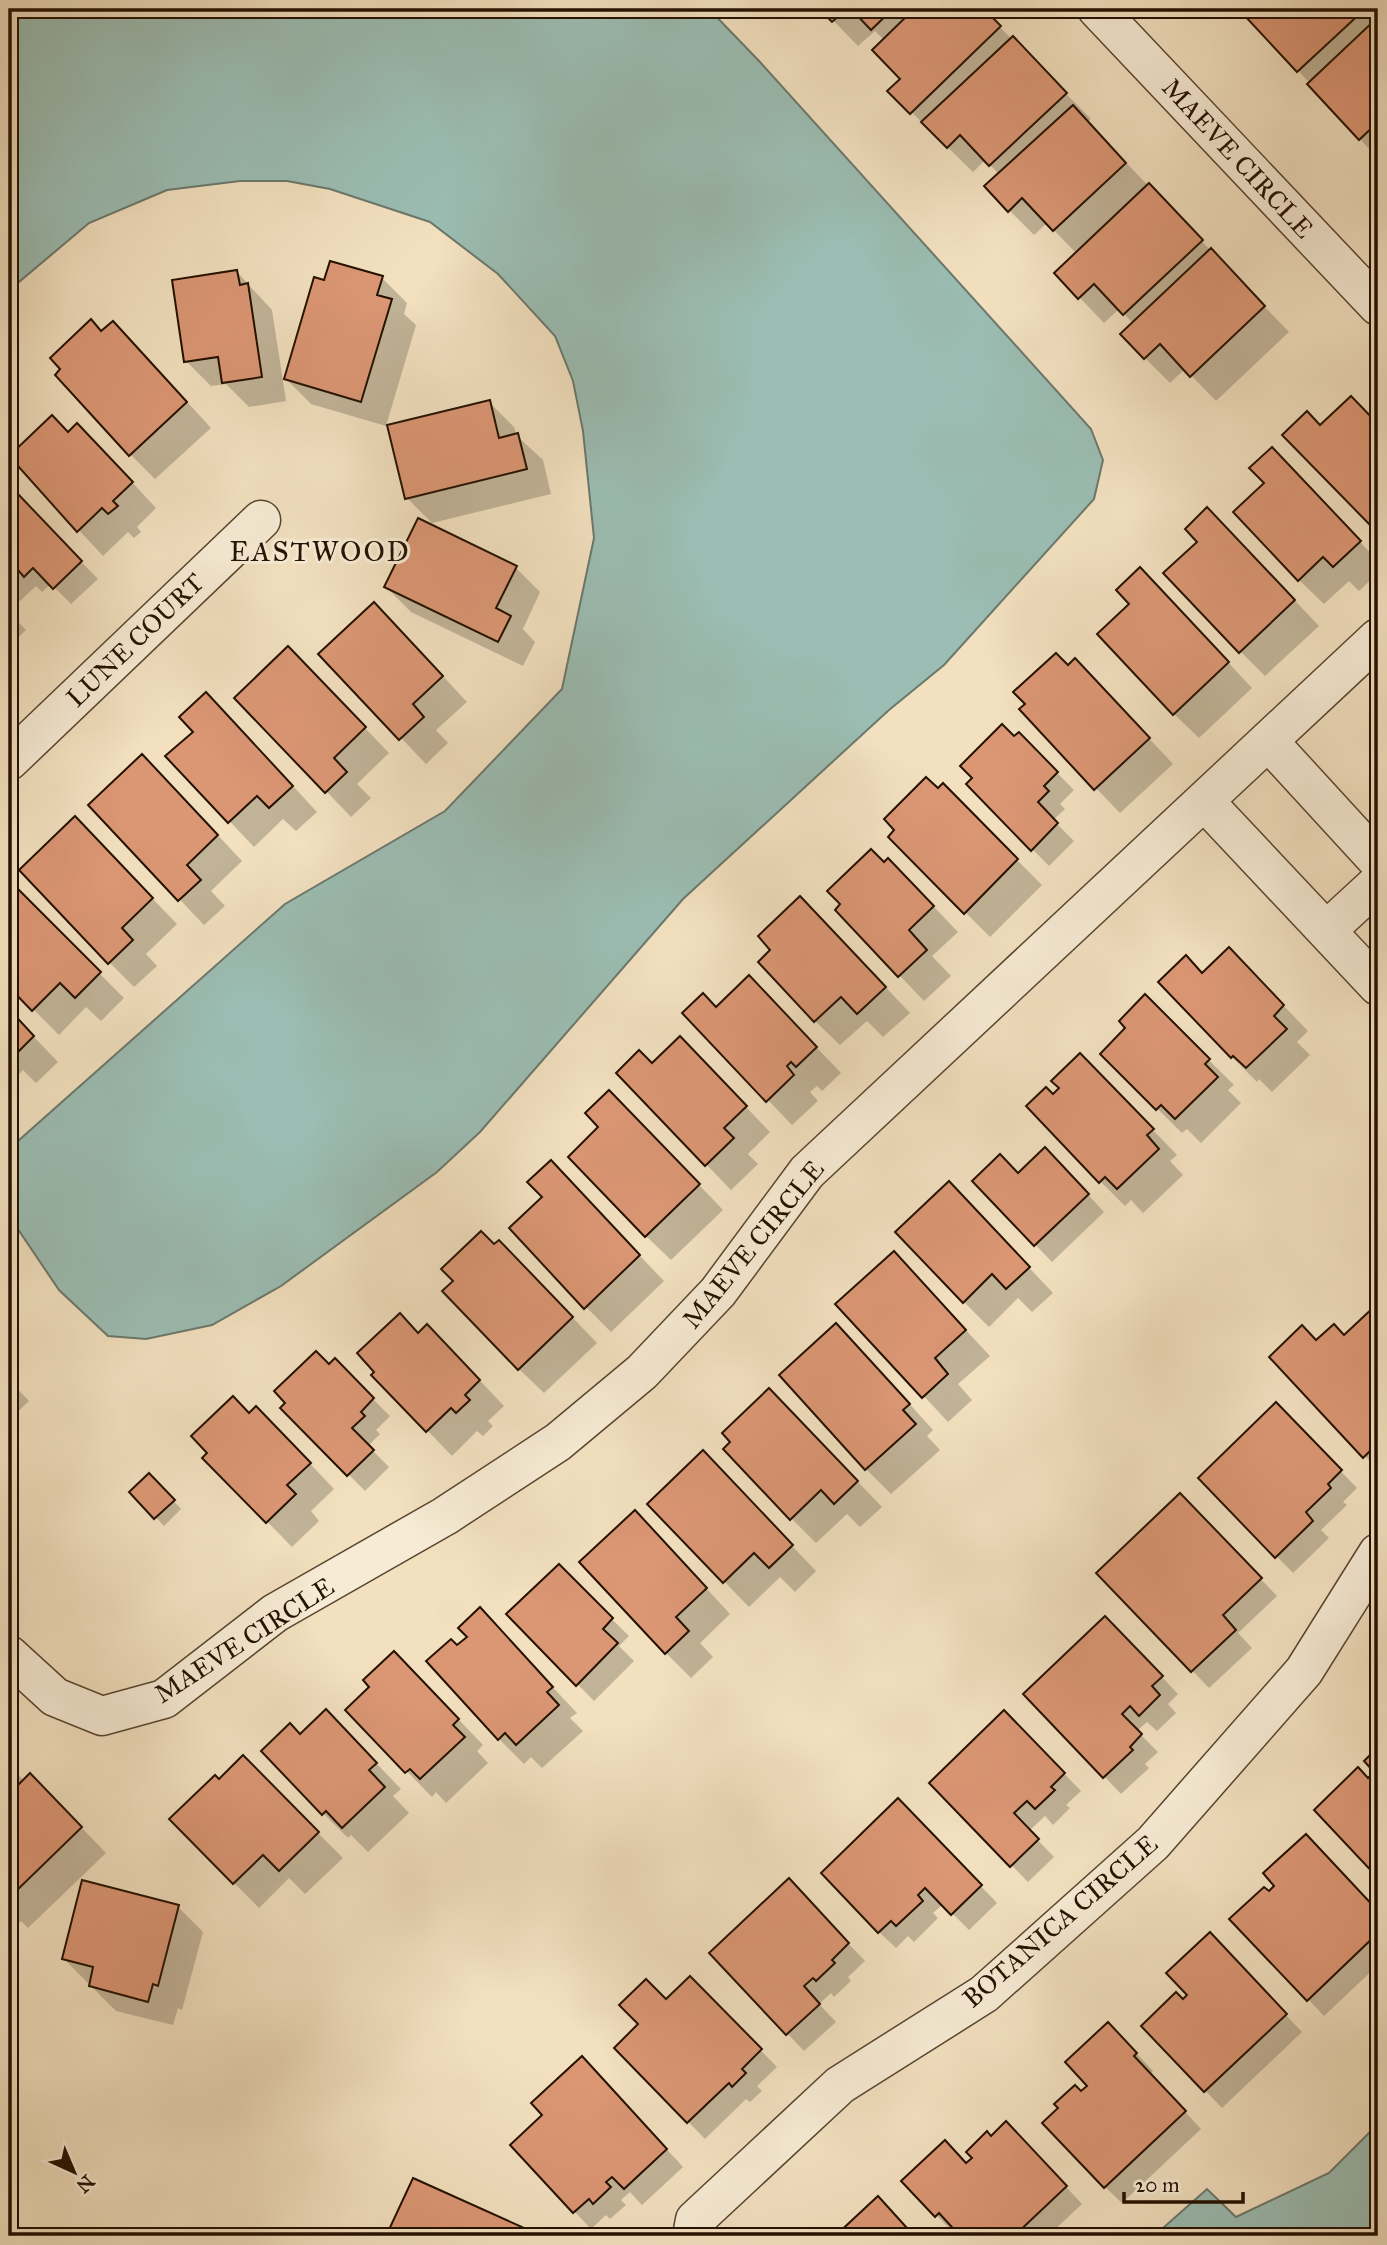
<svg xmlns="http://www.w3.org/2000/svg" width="1387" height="2245" font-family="'IM FELL Great Primer',serif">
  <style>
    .water { fill: #9bbdb3; stroke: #6b786c; stroke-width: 2 }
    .shadow { fill: #0003 }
    .building { fill: #db9674; stroke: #241101; stroke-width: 2 }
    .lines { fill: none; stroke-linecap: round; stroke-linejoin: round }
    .street-casing { stroke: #584530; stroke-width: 41 }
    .street { stroke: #f7ebd5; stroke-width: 38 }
    .labels { text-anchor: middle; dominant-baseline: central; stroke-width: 6; stroke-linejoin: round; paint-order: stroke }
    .street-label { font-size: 26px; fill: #241101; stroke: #f7ebd5 }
    .neighbourhood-label { font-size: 28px; letter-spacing: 2px; fill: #241101; stroke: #f7ebd5 }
  </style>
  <rect width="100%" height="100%" fill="#f2e0bf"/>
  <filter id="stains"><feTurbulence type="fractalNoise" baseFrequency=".00286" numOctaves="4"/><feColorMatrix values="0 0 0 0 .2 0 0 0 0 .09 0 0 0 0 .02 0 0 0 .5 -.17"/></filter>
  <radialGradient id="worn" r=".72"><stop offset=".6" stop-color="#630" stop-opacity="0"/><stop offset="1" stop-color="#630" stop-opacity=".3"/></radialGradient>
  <!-- water -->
  <g class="water">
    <polygon points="9,9 709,9 760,62 1091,429 1103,460 1094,499 944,665 889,710 683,899 480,1132 437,1172 281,1286 212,1325 146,1339 108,1336 59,1290 9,1216 9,1149 285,904 445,811 562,689 594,538 583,431 573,381 555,336 498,274 430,222 330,189 287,181 240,181 167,190 89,223 19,282 9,295"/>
    <polygon points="1378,2124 1378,2236 1154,2236 1207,2189 1236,2217 1329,2173"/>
  </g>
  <!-- shadow -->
  <g class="shadow">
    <polygon points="822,9 982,9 1091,119 1087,122 1289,332 1216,401 1185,369 1170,383 1145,358 1133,323 1119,309 1104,323 1056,273 1077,254 1047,223 1034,235 1009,210 999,174 985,160 973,172 890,91 903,79 884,40 875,31 858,46"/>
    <polygon points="1243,9 1375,9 1378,12 1378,159"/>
    <polygon points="237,272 272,310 286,401 249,407 226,384 211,386 186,361"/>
    <polygon points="382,278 407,303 404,314 416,325 386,426 311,404 286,379 325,283"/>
    <polygon points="102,333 138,348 211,428 155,479 130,454"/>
    <polygon points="1351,398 1378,426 1378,531 1285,435 1321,427"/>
    <polygon points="489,402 514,427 517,436 543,460 551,494 432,523 407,498"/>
    <polygon points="68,434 102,450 156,508 137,527 141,532 134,538 128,532 103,556 11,457"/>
    <polygon points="1297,475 1378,561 1378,573 1359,591 1349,581 1324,604 1299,580 1266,483"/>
    <polygon points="9,496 14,501 18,497 98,579 71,604 51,584 42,592 36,586 20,601 9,590"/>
    <polygon points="1232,534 1319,626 1265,676 1240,651"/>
    <polygon points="515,567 540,592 523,629 535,642 523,666 411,612 386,587"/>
    <polygon points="1165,595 1252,688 1199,738 1174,714 1132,604"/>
    <polygon points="9,612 26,630 9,646"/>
    <polygon points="399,629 467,702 436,730 448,743 426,764 321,654"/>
    <polygon points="9,665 15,672 9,678"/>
    <polygon points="1068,667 1099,685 1173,764 1120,813 1096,788 1027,704"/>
    <polygon points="313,674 389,753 357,784 371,798 351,817 237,698"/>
    <polygon points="231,719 317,812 296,831 283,819 254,847 168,756 195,732"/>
    <polygon points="1019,734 1074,790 1060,804 1065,809 1053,820 1074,841 1049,866 968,784"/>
    <polygon points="167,781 242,861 211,891 225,906 204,925 90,805"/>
    <polygon points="943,786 1042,885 990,937 890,837"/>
    <polygon points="99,843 177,924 146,954 157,966 134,987 109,962"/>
    <polygon points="884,865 913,885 958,932 932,956 951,976 924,1001 837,910"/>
    <polygon points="9,883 124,998 101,1021 86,1007 59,1035 9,985"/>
    <polygon points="825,923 910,1013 883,1037 867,1021 840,1045 815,1021"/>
    <polygon points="1253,974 1308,1031 1297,1042 1310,1055 1272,1092 1259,1079 1257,1082 1232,1057 1203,975"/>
    <polygon points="1145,997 1234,1085 1228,1090 1241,1103 1201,1143 1187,1129 1182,1133 1102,1054 1128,1028"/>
    <polygon points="774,1003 841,1073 822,1091 817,1086 810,1092 818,1101 792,1125 768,1100 717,1009"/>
    <polygon points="9,1011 58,1062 36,1083 23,1070 9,1084"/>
    <polygon points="705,1064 770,1132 748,1154 758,1164 731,1190 618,1073"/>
    <polygon points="1105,1080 1177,1155 1170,1161 1183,1175 1143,1213 1131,1200 1125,1206 1100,1181 1053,1096"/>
    <polygon points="634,1117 723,1210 671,1260 646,1236"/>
    <polygon points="1062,1166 1104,1212 1052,1262 974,1181"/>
    <polygon points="575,1188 664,1281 611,1332 586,1307 544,1197"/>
    <polygon points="973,1208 1053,1293 1032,1312 1018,1298 989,1327 964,1302"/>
    <polygon points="494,1247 524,1267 597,1343 544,1393 519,1369"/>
    <polygon points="894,1253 990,1356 958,1384 972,1400 948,1422 838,1304"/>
    <polygon points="1376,1307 1378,1309 1378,1470 1365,1456 1344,1337"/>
    <polygon points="419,1334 452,1351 504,1406 488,1421 493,1426 483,1436 477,1431 452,1456 374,1375"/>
    <polygon points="861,1350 933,1430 927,1436 940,1450 891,1494 866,1469"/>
    <polygon points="335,1361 390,1416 376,1430 380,1434 368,1446 389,1467 365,1491 283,1408"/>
    <polygon points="9,1380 29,1401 9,1420"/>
    <polygon points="1276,1404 1357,1488 1343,1502 1347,1505 1321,1530 1329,1538 1293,1573 1200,1478"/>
    <polygon points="250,1415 281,1433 334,1489 311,1511 319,1521 292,1547 205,1458"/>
    <polygon points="794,1415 882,1507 860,1527 847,1514 816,1543 791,1518"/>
    <polygon points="727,1478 816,1571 795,1592 780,1577 749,1607 649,1504"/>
    <polygon points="157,1483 181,1509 164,1526 132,1492"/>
    <polygon points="1196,1512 1277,1596 1238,1633 1252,1648 1209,1688 1099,1573"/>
    <polygon points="659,1537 730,1614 700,1643 713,1657 691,1678 666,1653"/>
    <polygon points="559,1567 629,1636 619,1646 634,1661 594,1701 509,1614"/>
    <polygon points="480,1610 577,1713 570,1718 583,1731 542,1768 531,1757 524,1764 499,1739 457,1648 469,1637"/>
    <polygon points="1122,1635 1178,1694 1168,1704 1176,1713 1157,1731 1147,1722 1137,1731 1158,1752 1145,1764 1149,1768 1121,1794 1026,1694"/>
    <polygon points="419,1678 483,1745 477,1751 488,1763 446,1803 436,1792 432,1797 347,1710"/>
    <polygon points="1004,1712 1081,1791 1066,1805 1070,1808 1053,1825 1045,1816 1029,1831 1054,1857 1028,1882 931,1783"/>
    <polygon points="300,1736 350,1736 401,1789 393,1796 409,1813 368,1852 351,1835 348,1838 323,1813"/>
    <polygon points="1378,1750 1378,1875 1317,1810 1368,1780 1377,1772 1366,1761"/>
    <polygon points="243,1758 343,1858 305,1894 289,1878 259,1908 172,1820 219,1782"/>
    <polygon points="9,1765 24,1781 55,1800 106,1853 28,1928 21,1921 9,1932"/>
    <polygon points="915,1817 997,1903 969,1930 943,1904 933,1913 938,1918 914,1942 908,1936 896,1948 879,1932"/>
    <polygon points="1322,1853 1378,1912 1378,1965 1324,2016 1308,1999 1269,1894"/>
    <polygon points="805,1898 865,1961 848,1977 851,1981 834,1997 831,1993 819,2004 836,2022 804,2051 711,1953"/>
    <polygon points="178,1907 203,1932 182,2010 178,2008 173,2025 116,2011 64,1959"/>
    <polygon points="1226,1951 1302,2032 1222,2108 1143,2026 1183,2001"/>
    <polygon points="690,1978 777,2067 757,2086 762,2091 750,2102 746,2099 705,2139 616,2048"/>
    <polygon points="1125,2041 1153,2071 1150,2074 1201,2129 1122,2203 1105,2187 1082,2094"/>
    <polygon points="599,2075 683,2167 642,2205 630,2192 621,2200 626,2205 610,2219 606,2215 591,2229 512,2145"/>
    <polygon points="991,2138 1023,2140 1082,2204 1048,2236 963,2236 956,2230 953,2232 936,2215 967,2165"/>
    <polygon points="414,2180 532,2233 535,2236 388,2236"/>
    <polygon points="878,2199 914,2236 838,2236"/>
  </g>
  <!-- building -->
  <g class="building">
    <polygon points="819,9 847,9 832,22"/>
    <polygon points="851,9 893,9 871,30"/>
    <polygon points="914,9 984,9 1001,26 910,114 887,91 900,79 872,50"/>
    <polygon points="1250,9 1365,9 1297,72 1244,15"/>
    <polygon points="1378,17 1378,122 1359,140 1307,84"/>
    <polygon points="1013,36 1067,93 989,166 960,135 947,148 921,122"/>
    <polygon points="1073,105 1126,163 1053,231 1022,198 1008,212 984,186"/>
    <polygon points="1149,183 1203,240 1123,315 1094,284 1078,299 1054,273"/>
    <polygon points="1211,248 1265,306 1190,377 1160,344 1144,359 1120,334"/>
    <polygon points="330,261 383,276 377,295 392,299 361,402 284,379 314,277 324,280"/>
    <polygon points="237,270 240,285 248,283 262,377 222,383 218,357 184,362 172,280"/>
    <polygon points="91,319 101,331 113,321 187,402 129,456 55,375 60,369 50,358"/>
    <polygon points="1351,396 1378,424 1378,523 1373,528 1282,435 1307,411 1320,425"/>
    <polygon points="490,400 499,438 518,433 527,469 405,499 387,425"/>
    <polygon points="52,415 68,432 77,423 133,482 113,501 118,506 108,514 102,508 77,532 9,456"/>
    <polygon points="1272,447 1361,541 1333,567 1323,557 1298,581 1233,512 1264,483 1249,468"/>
    <polygon points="9,494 13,499 18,494 82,561 53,589 33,568 24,577 18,570 9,579"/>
    <polygon points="1207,507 1295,600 1239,653 1163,573 1197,542 1185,529"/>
    <polygon points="418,518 517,566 496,608 511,616 498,642 384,587"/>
    <polygon points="1140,567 1229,662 1173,715 1097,634 1129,604 1116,590"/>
    <polygon points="374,602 443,676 413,704 424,717 399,740 318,654"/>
    <polygon points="288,646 366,727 334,758 347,772 325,793 234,698"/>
    <polygon points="1056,653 1068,665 1075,658 1150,738 1094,790 1019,709 1025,704 1013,692"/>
    <polygon points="206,692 293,786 269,808 257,796 228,823 165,756 193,732 179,717"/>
    <polygon points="1002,724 1014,736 1019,732 1058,772 1044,786 1049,791 1038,802 1058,823 1031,851 966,784 972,778 960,766"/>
    <polygon points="142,754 218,835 187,865 201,880 178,901 88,805"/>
    <polygon points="926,777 938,788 943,783 1018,859 964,914 888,837 894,830 884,819"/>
    <polygon points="75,816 153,898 122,928 133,940 108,964 19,870"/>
    <polygon points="871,849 884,862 888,858 934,906 909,930 927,950 898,977 835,910 840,904 827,891"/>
    <polygon points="9,880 101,972 75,998 60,983 32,1011 9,987"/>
    <polygon points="800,896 886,987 857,1014 841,997 814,1022 758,962 770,950 758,936"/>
    <polygon points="1229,947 1284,1005 1274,1016 1287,1029 1246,1068 1233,1056 1231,1058 1158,982 1186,955 1202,973"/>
    <polygon points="749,975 817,1047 796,1067 791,1062 787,1066 794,1075 766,1102 682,1013 703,993 716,1007"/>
    <polygon points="1145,994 1210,1059 1205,1064 1218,1077 1175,1119 1161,1105 1156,1110 1100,1054 1125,1028 1119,1021"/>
    <polygon points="9,1009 34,1036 10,1060 9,1059"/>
    <polygon points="680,1036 747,1106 724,1128 734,1138 705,1166 616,1073 639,1050 652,1063"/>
    <polygon points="1080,1053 1154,1129 1147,1135 1159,1149 1117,1189 1105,1177 1099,1183 1026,1106 1046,1087 1053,1094 1059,1088 1051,1081"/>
    <polygon points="609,1090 700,1184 645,1237 568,1157 598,1127 585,1113"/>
    <polygon points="1045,1147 1089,1194 1034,1246 972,1181 1000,1154 1018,1173"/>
    <polygon points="551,1160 640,1255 584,1309 509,1228 542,1197 527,1182"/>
    <polygon points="949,1181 1030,1267 1006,1289 992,1274 963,1303 895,1232"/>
    <polygon points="481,1231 494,1244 499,1240 573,1317 518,1370 442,1291 453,1281 441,1269"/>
    <polygon points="894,1251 966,1330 935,1358 948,1374 922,1398 835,1304"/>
    <polygon points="1377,1304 1378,1443 1363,1458 1269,1357 1302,1325 1316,1340 1334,1324 1344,1335"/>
    <polygon points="400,1313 418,1333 427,1324 480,1380 465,1395 470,1400 456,1413 451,1408 426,1432 371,1375 374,1372 357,1353"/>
    <polygon points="836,1323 910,1404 903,1410 916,1424 865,1470 779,1375"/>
    <polygon points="316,1351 329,1364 335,1358 374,1398 361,1412 365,1416 352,1428 374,1450 347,1476 280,1408 285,1403 274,1391"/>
    <polygon points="769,1388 858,1481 834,1504 821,1490 790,1520 723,1449 730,1442 722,1433"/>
    <polygon points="233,1396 249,1413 256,1406 311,1463 287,1485 296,1494 266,1523 202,1458 207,1453 191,1436"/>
    <polygon points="1276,1402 1342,1470 1328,1484 1331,1488 1306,1512 1313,1521 1275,1558 1198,1478"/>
    <polygon points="703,1450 793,1545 769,1568 754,1553 723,1583 647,1504"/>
    <polygon points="149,1473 175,1500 154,1519 129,1492"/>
    <polygon points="1180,1493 1262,1578 1223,1615 1236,1630 1191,1672 1096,1573"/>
    <polygon points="635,1510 707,1588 676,1617 689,1631 665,1654 579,1562"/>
    <polygon points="559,1564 613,1618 603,1629 618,1643 576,1686 506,1614"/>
    <polygon points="480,1607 553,1687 547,1692 559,1705 516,1745 505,1733 498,1740 426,1661 451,1639 457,1645 467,1637 458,1628"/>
    <polygon points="1105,1616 1163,1676 1152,1686 1160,1695 1139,1716 1130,1706 1122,1714 1142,1734 1130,1747 1133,1750 1103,1778 1023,1694"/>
    <polygon points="394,1651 459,1719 453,1725 465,1737 420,1779 410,1769 405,1773 345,1710 369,1687 363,1680"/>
    <polygon points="326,1709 377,1763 369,1770 385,1787 342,1828 326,1811 322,1815 261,1751 290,1723 300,1734"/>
    <polygon points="1004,1710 1065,1773 1051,1787 1055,1790 1035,1809 1027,1801 1014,1813 1039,1839 1010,1867 929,1783"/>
    <polygon points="1378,1747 1378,1878 1314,1810 1358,1767 1368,1778 1374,1772 1364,1761"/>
    <polygon points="243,1755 319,1832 279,1871 263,1855 233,1884 169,1819 215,1775 219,1779"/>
    <polygon points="30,1773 82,1827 9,1898 9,1794"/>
    <polygon points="898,1798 982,1885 951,1915 925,1888 918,1895 923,1901 896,1926 891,1921 878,1933 821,1873"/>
    <polygon points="1306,1834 1378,1911 1378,1933 1307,2001 1229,1919 1264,1887 1269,1891 1274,1886 1263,1873"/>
    <polygon points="789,1878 849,1943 832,1960 835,1963 816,1981 813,1978 804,1986 820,2004 786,2035 709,1953"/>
    <polygon points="82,1880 179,1905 158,1986 153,1984 148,2002 89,1986 93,1967 62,1959"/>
    <polygon points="1210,1932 1287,2014 1204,2092 1141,2026 1176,1992 1183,1999 1187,1995 1166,1973"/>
    <polygon points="690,1976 762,2049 742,2069 746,2073 732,2087 729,2083 687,2123 614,2048 638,2024 619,2005 646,1979 666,1999"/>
    <polygon points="1108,2022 1137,2053 1134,2056 1186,2111 1104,2188 1042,2123 1058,2108 1054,2104 1075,2085 1081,2091 1087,2086 1065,2062"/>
    <polygon points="582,2056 667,2149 624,2189 612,2177 606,2182 611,2187 593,2204 589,2199 573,2213 510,2145 542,2115 531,2103"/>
    <polygon points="1006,2121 1067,2186 1014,2236 960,2236 939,2213 935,2217 901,2181 945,2140 966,2163 972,2158 966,2152 987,2131 991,2136"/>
    <polygon points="413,2178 533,2232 531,2236 386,2236"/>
    <polygon points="878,2196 907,2228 904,2231 909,2236 835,2236"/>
  </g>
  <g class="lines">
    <!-- street casing -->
    <g class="street-casing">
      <g id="street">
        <polyline points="1097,9 1378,306"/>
        <polyline points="1269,742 1378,861"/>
        <polyline points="9,761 261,520"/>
        <polyline points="1205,802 1378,986"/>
        <polyline points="1327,930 1378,883"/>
        <polyline points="9,1655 55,1697 102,1716 164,1699 275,1613 445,1516 558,1442 642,1372 718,1292 807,1172 1378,638"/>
        <polyline points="692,2236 695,2220 840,2085 984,1994 1153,1843 1304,1671 1378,1553"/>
      </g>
    </g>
    <!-- street -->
    <use href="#street" class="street"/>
  </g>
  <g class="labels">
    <!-- street labels -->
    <g class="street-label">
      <text transform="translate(1238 158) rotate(47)">MAEVE CIRCLE</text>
      <text transform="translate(135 640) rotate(-44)">LUNE COURT</text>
      <text transform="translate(753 1244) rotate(-51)">MAEVE CIRCLE</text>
      <text transform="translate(244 1640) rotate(-33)">MAEVE CIRCLE</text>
      <text transform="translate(1060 1921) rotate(-41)">BOTANICA CIRCLE</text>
    </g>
    <!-- neighbourhood labels -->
    <g class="neighbourhood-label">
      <text x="320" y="551">EASTWOOD</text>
    </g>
  </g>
  <!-- margin -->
  <rect width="1387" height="2245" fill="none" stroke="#f2e0bf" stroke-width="35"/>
  <rect x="10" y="10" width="1366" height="2224" fill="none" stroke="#241101" stroke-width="3.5"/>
  <rect x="18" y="18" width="1352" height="2210" fill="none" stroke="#241101" stroke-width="2"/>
  <!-- north arrow -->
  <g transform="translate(74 2172) rotate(136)" stroke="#f7ebd5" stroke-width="5" paint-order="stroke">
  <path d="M0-5L12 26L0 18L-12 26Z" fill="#241101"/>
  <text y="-10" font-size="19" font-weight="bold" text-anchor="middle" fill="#241101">N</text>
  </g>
  <!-- scale -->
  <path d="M1124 2192v10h119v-10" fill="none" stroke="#241101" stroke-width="3.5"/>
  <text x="1135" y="2192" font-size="21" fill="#241101" stroke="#f7ebd5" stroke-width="5" paint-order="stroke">20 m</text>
  <rect width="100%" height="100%" filter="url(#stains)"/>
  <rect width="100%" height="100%" fill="url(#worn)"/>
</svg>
